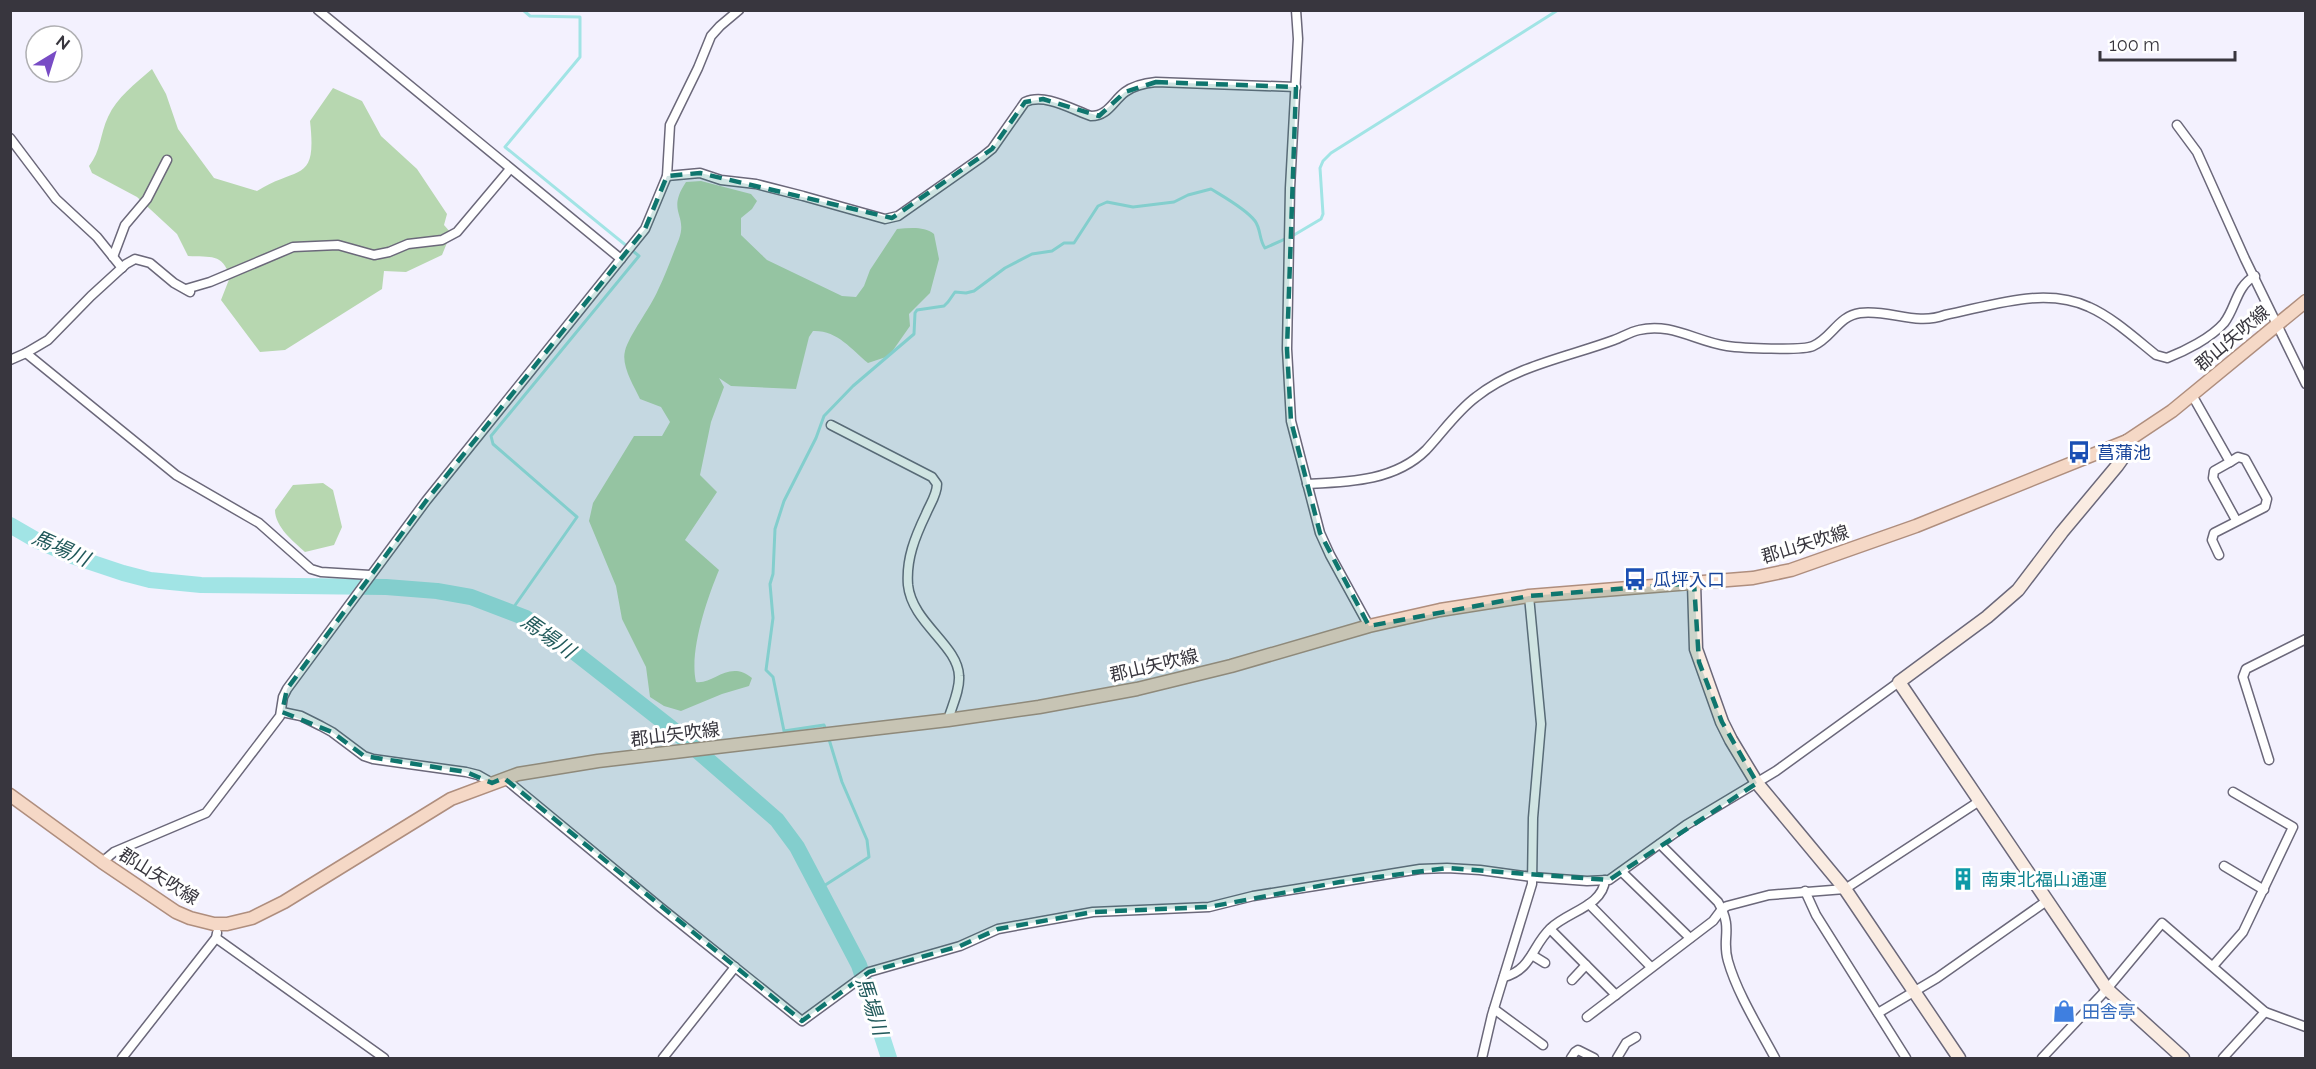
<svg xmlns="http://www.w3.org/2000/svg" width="2316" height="1069" font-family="Raleway,'Noto Sans JP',sans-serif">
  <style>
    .green { fill: #b7d7b0 }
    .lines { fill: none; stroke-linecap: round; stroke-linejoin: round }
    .stream { stroke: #a1e4e5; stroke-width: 3 }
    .river { stroke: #a1e4e5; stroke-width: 16 }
    .street-casing { stroke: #6b687a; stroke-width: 11 }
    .secondary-casing { stroke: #6b687a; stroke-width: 15 }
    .primary-casing { stroke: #af8e7e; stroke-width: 15 }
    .street { stroke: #fff; stroke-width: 8 }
    .secondary { stroke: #faece2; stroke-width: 12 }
    .primary { stroke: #f5d8c6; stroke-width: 12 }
    .marked { fill: #0f766e; fill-opacity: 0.2; stroke: #0f766e; stroke-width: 4.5; stroke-dasharray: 12 8; stroke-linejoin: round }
    .labels { text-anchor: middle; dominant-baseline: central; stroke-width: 6; stroke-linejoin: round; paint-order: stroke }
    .street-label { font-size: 18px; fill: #38363e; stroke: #fff }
    .transit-label { font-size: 18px; fill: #164399; stroke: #fff; text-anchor: start }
    .culture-label { font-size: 18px; fill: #0d838f; stroke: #fff; text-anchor: start }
    .shop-label { font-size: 18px; fill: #366cbe; stroke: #fff; text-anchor: start }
    .water-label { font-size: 20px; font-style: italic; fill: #225a5b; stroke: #fff }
  </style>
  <rect width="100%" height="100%" fill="#f3f1fe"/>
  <!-- green -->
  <g class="green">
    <path d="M152,69l14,25 12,35 36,49 43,13c42,-26 60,-7 53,-70l23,-33 29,13 19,35 36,33 30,45 -3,11 7,8 -9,22 -36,17 -22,-1 -2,18 -97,61 -25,2 -39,-52 9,-23c-8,-25 -19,-19 -42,-21l-11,-22 -40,-37 -45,-24 -3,-7c12,-15 11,-32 19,-49 9,-20 27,-33 44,-48z"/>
    <path d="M701,181l50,13 6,7 -5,8 -11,9v17l26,25 75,36 14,1 8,-11 6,-16 27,-41c13,-1 27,-3 37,5l5,25 -9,34 -21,21 1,12 -21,30 -21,7c-17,-14 -31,-33 -55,-32l-4,6 -13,52 -65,-3 -12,-8 5,9 -13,35 -11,53 17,17 -32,48 34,30c-12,29 -30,81 -23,112 17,3 33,-23 56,-4l-3,8 -27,8 -41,17 -17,-5 -14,-9 -4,-30 -24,-48 -6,-33 -27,-65 4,-18 41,-67h28l8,-14 -9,-15 -21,-8c-6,-13 -19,-33 -15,-48 4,-16 26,-44 33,-61 8,-16 14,-34 21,-51 9,-25 -13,-27 7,-57z"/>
    <path d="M323,483l10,7 9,37 -8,18 -29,7c-11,-10 -30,-25 -30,-42l18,-25z"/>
  </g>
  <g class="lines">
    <!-- stream -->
    <g class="stream">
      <polyline points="511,611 577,517 493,444 491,436 639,256 505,147 580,57 580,17 530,16 523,10"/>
      <path d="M826,730l-2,-5 -40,6 -11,-54 -7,-7 7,-52 -3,-34 3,-10 2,-45 9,-28 32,-63 8,-22 29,-30 61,-52 1,-21 2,-3 27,-4 4,-4 7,-10 11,1 8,-2 31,-23 27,-14 20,-3 12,-8h10l24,-37 9,-4 26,5 41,-5 14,-7 23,-6c13,8 35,20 44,32 6,8 4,19 10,27l29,-13 27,-16 2,-5 -3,-46 3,-7 8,-8 227,-143"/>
      <polyline points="819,889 869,857 867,840 842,782 828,736"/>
    </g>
    <!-- river -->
    <polyline class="river" points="10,525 36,540 72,556 123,573 150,580 201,585 386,587 437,591 471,597 526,618 569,648 670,727 777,820 797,847 859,965 889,1058"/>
    <!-- street casing -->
    <g class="street-casing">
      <g id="street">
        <polyline points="318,10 621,259"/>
        <polyline points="1296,10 1298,39 1290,188 1287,349 1291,421 1320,533 1330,555 1369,626"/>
        <polyline points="2177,125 2197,152 2245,259 2306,384"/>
        <polyline points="10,138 56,199 97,237 122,268"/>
        <path d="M667,176l33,-3 21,7 35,4 47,12 82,23 13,-3 84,-59 10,-8 33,-47c20,-9 46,7 66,14 17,0 22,-15 34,-24 8,-6 21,-9 31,-10l140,5"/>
        <polyline points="113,257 125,225 147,199 167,160"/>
        <polyline points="186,289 210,282 293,247 338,245 374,255 389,252 408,244 442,240 457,232 510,169"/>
        <polyline points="26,353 176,475 259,523 311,569 321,572 370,575"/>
        <polyline points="10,360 26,353 48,340 91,296 126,264 135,259 150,263 174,283 190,292"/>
        <polyline points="2192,395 2230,462 2214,471 2213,478 2236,520"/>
        <path d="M831,425l101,52 5,7c0,11 -7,20 -11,30 -11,23 -20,45 -18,71 4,38 50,60 51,91 1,14 -7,30 -11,44"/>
        <path d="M1307,484c42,-2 88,-3 119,-34 16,-17 31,-39 50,-53 39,-31 92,-40 138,-57 8,-3 16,-8 25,-10 32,-8 58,12 88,16 14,2 75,5 86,0 19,-8 25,-30 47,-33 29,-4 56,13 85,2 46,-9 99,-29 144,-8 23,10 47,32 67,48l11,3c18,-7 44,-20 57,-35 12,-15 12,-37 31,-47"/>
        <polyline points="2219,555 2212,540 2214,533 2265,507 2267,499 2245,459 2238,457 2230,462"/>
        <polyline points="282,712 301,716 321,726 332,732 364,756 373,759 466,772 478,775 492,783"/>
        <polyline points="2269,760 2243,677 2246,669 2306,639"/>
        <polyline points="504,778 660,907 802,1021 869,972 960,946 998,929 1093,912 1209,907 1253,896 1340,882 1420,869 1447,868 1480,870 1532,877 1587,881 1609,880 1686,825 1776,771 1899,682"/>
        <path d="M1660,844l58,58c16,27 3,36 10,59 9,32 31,67 47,97"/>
        <polyline points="102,862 114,852 206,813 280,716 283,697 287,689 426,501 645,229 667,176 670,125 674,117 698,68 711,36 720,26 739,10"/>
        <polyline points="2224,866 2264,890"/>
        <polyline points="1622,872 1690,938"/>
        <polyline points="1805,891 1816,915 1906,1058"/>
        <polyline points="1589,904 1651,967"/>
        <polyline points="1550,929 1616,995"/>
        <polyline points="216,938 384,1058"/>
        <polyline points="1532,955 1545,963"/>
        <polyline points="2213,966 2243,932 2293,827 2233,792"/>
        <path d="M1504,977c28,-7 28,-32 47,-49 16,-16 52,-22 54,-48"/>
        <polyline points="1572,980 1586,965"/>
        <polyline points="1494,1009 1543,1045"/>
        <polyline points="1878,1013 1937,978 2048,900"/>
        <polyline points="1587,1017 1713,921 1722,909 1727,906 1769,895 1845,889 1978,802"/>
        <polyline points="122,1058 216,938 217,933"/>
        <polyline points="663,1058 735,967"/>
        <polyline points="1482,1058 1492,1015 1532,884 1533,818 1541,724 1529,596"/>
        <polyline points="1571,1058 1575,1052 1578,1050 1594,1058"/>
        <polyline points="1617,1058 1626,1043 1636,1037"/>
        <polyline points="2042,1058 2107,989 2162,923 2265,1012 2306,1027"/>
        <polyline points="2223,1058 2265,1012"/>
      </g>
    </g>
    <!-- secondary casing -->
    <g class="secondary-casing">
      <g id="secondary">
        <polyline points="2127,441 2122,459 2117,466 2062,532 2018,590 1987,617 1899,682 2107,989 2183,1058"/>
        <polyline points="1694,583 1696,649 1722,722 1731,740 1757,783 1845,889 1959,1058"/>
      </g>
    </g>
    <!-- primary casing -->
    <g class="primary-casing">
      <polyline id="primary" points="10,795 102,862 176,912 190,918 214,924 227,924 252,918 284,902 451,799 518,774 598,761 948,720 1039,707 1137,689 1231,666 1369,626 1440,610 1529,596 1753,578 1791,570 1916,526 2127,441 2172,411 2306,301"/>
    </g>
    <!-- street -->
    <use href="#street" class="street"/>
    <!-- secondary -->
    <use href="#secondary" class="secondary"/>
    <!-- primary -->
    <use href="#primary" class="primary"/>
  </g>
  <!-- marked area -->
  <path class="marked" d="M1156,82l140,5 -9,262 4,72 29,112 49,93 160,-30 165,-13 5,79 23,60 35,61 -148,97 -162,-12 -107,14 -131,25 -116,5 -95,17 -38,17 -91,26 -67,49 -298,-243 -12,5 -26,-11 -102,-16 -32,-24 -50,-20 5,-23 139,-188 219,-272 22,-53 33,-3 192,45 100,-69 33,-47 18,-3 56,17 26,-24z"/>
  <!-- icons -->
  <defs>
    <g id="bus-bare" transform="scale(1.8)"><path d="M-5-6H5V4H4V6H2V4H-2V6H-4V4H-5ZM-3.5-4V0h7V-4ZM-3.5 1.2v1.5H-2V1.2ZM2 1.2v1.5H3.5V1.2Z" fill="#1a4fb4" stroke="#fff" stroke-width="2.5" paint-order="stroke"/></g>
    <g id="building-bare" transform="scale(1.8)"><path d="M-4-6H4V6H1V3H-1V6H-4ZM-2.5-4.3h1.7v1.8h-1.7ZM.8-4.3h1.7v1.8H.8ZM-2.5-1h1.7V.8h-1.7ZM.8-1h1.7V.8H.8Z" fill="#0f9aa8" stroke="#fff" stroke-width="2.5" paint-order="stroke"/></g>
    <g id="shop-bare" transform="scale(1.8)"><path d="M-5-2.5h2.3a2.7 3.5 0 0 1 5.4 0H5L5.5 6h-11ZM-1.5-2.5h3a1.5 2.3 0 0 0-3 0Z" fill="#3f7fe0" stroke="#fff" stroke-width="2.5" paint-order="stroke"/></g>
  </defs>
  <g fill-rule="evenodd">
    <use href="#bus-bare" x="2079" y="452"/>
    <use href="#bus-bare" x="1635" y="579"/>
    <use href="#building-bare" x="1963" y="879"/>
    <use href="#shop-bare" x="2064" y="1011"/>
  </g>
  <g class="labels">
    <!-- street labels -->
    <g class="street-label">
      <text transform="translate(2232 338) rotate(-40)">郡山矢吹線</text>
      <text transform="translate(1805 544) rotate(-17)">郡山矢吹線</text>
      <text transform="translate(1154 665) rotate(-13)">郡山矢吹線</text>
      <text transform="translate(675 734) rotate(-7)">郡山矢吹線</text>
      <text transform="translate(159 876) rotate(32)">郡山矢吹線</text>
    </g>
    <!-- transit labels -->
    <g class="transit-label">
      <text x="2097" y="452">菖蒲池</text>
      <text x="1653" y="579">瓜坪入口</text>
    </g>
    <!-- culture labels -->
    <g class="culture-label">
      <text x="1981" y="879">南東北福山通運</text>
    </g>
    <!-- shop labels -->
    <g class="shop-label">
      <text x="2082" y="1011">田舎亭</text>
    </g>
    <!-- water labels -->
    <g class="water-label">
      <text transform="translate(61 548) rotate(24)">馬場川</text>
      <text transform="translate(548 636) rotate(35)">馬場川</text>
      <text transform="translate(872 1006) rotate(72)">馬場川</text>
    </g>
  </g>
  <!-- border -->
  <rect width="2316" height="1069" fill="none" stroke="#38363e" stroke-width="24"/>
  <!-- north arrow -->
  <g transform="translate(54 54) rotate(38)"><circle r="28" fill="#ffffff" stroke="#afafb2" stroke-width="1.5"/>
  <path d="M0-4.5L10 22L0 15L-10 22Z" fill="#784cc5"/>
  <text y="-9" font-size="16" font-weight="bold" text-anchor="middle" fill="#38363e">N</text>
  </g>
  <!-- scale -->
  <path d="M2100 51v9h135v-9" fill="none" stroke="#38363e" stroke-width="3"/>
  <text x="2109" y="51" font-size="18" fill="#38363e" stroke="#ffffff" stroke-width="4.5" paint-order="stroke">100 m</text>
</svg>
